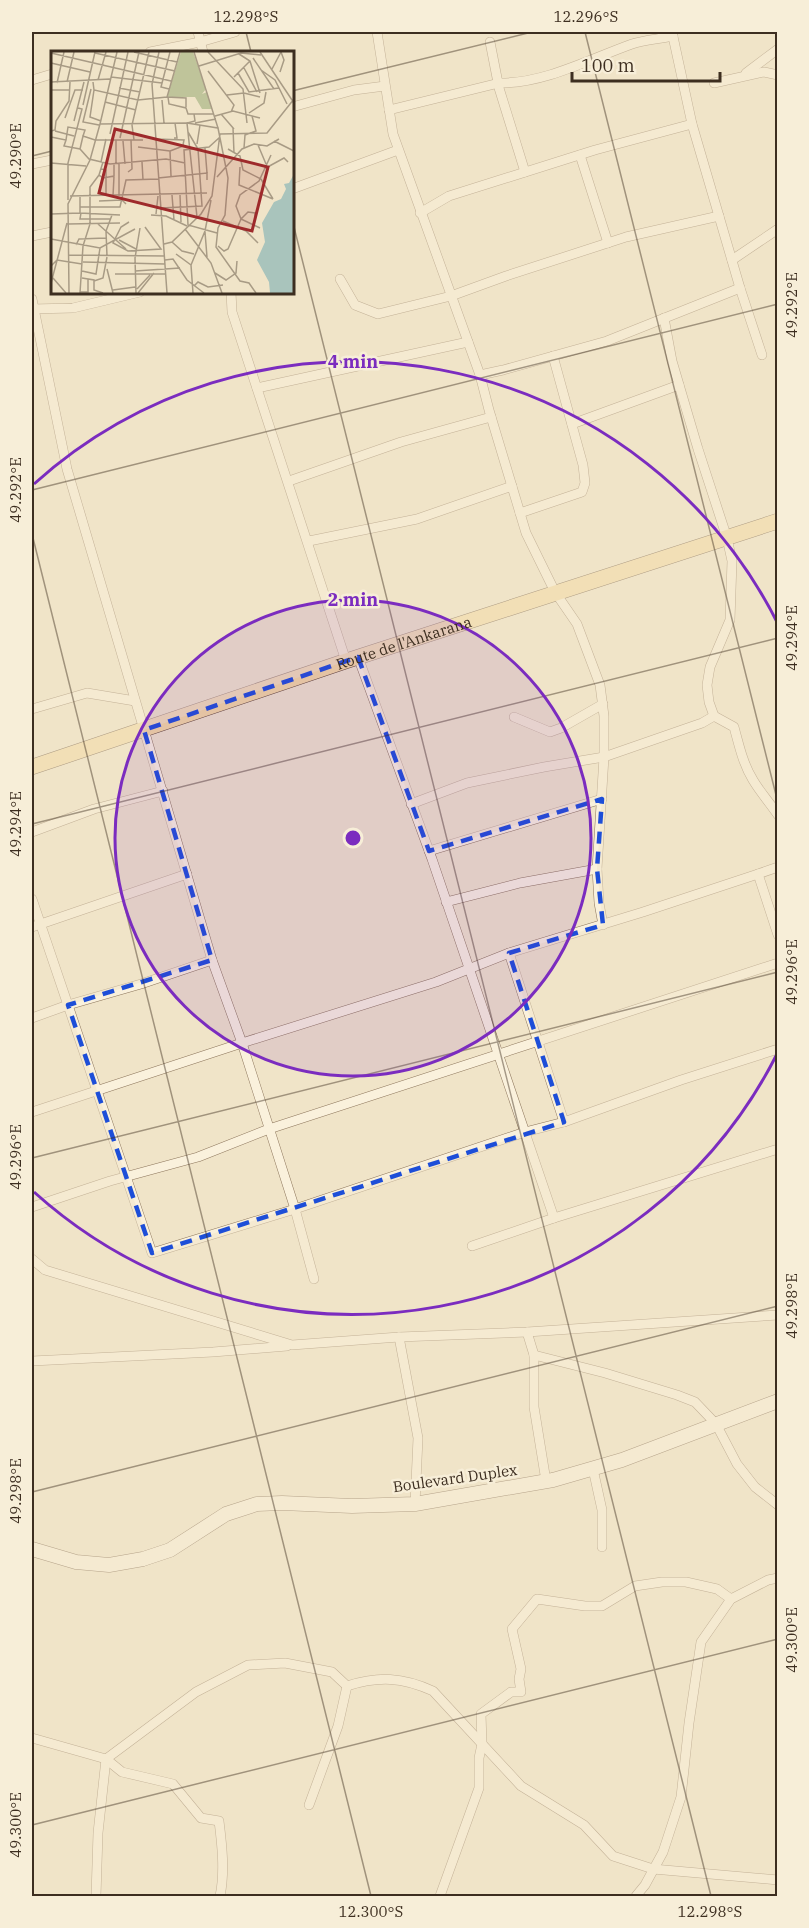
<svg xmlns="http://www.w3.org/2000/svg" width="809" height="1928" font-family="'IBM Plex Serif',serif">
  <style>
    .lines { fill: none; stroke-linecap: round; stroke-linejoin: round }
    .street-casing { stroke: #8d765c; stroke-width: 10 }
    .secondary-casing { stroke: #6f573f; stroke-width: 15 }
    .primary-casing { stroke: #5b4430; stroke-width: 16 }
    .street { stroke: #faf1dc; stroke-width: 9 }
    .secondary { stroke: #faf1dc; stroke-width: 14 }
    .primary { stroke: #f3d9a0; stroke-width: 15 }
    .marked { fill: none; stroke: #1d4ed8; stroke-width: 4.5; stroke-dasharray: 12 8; stroke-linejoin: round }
    .ticks { fill: none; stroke: #3d2e20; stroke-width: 1.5; stroke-opacity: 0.45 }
    .ring { fill: none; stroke: #7b2cbf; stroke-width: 3 }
    .labels { text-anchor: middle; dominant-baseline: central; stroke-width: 5; stroke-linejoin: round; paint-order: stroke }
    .street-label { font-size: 15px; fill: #3d2e20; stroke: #f7eed8 }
    .inset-road { fill: none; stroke: #a89b85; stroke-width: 1.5 }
    .view { fill: #9e2a2b; fill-opacity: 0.15; stroke: #9e2a2b; stroke-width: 3 }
    .inset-edge { fill: none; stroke: #3d2e20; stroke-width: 3 }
    .centre { fill: #7b2cbf; stroke: #f7eed8; stroke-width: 3 }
    .ring-label { font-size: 18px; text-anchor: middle; font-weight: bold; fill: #7b2cbf; stroke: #f7eed8; stroke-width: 5; stroke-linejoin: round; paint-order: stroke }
    .neatline { fill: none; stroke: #3d2e20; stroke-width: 2 }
    .ticks-label { font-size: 15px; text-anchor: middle; fill: #3d2e20 }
  </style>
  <rect width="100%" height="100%" fill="#f0e4c8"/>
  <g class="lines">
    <!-- street casing -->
    <g class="street-casing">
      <g id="street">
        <polyline points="198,32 203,52"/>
        <polyline points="377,32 393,134 480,375 489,410 526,533 555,592 577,624 600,685 604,716 604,757 597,869 599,903 603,925"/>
        <polyline points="672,32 692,124 740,288 762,355"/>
        <polyline points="490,42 499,88 525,172"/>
        <polyline points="150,52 200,42 235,32"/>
        <polyline points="746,73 778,49"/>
        <polyline points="32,80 52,74"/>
        <polyline points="714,83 764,72 778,75"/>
        <polyline points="292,107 354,90 385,86"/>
        <path d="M389,110l110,-27c44,1 91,-24 133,-39 12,-4 27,-5 41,-8"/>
        <polyline points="580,155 608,243"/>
        <polyline points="32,164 52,160"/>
        <polyline points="292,189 398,150"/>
        <polyline points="420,213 449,196 595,150 692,124"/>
        <polyline points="32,236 52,232"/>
        <polyline points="732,260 778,229"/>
        <polyline points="340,279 355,305 378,314 451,296 506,276 626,237 719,216"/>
        <polyline points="231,292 232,312 346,661"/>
        <polyline points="32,299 67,469 212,960 242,1043 295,1209 314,1279"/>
        <polyline points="32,309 73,308 140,292"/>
        <polyline points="664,318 672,361 698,449 727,538 732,561 730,620 710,667 707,685 709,702 714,716"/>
        <polyline points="480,375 503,370 607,341 740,288"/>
        <polyline points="257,388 468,342"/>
        <polyline points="572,424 679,385"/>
        <polyline points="289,481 401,442 491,417"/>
        <polyline points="520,513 582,492 585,483 583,465 553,356"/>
        <polyline points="309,541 417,519 512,486"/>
        <polyline points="358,657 432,859 554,1218 472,1246"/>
        <polyline points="32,709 87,693 135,701"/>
        <polyline points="514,717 550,732 561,728 603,704"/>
        <path d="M411,804l56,-21 77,-16 60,-10 98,-34 12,-7 20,11c5,18 9,37 19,53 7,12 17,23 25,35"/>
        <polyline points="32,832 94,809 163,791"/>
        <polyline points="429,851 602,799"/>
        <polyline points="758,874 778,867"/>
        <polyline points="32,899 152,1253 295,1209 525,1132 564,1122 681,1080 778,1049"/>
        <polyline points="446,902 520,883 597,869"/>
        <polyline points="32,927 187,874"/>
        <polyline points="509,953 564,1122"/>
        <polyline points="32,1018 68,1005 141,984 212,960"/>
        <polyline points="32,1112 242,1043 436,982 509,953 643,912 758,874 778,935"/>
        <polyline points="32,1207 110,1181 198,1157 269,1129 778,963"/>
        <polyline points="554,1218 778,1149"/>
        <polyline points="32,1259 45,1270 292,1345 399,1337 527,1332 778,1315"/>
        <polyline points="527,1332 534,1355 534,1407 546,1481"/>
        <polyline points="399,1337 418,1438 415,1504"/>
        <polyline points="534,1355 605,1373 677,1395 695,1402 716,1424 737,1464 755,1487 778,1505"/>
        <polyline points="32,1361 213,1352 287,1346"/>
        <polyline points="593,1469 602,1510 602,1547"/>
        <path d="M32,1738l74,21 90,-67 52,-27 37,-2 47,9 15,14c32,-10 55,-9 86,5l88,95 63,39 29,31 40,13 125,11"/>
        <path d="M106,1759l16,13 51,12 28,34 18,3c3,24 6,51 1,75"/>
        <polyline points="309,1805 338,1726 347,1686"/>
        <polyline points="96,1896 98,1833 106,1759"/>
        <polyline points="440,1896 479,1788 479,1758 482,1744 481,1714 511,1692 521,1692 519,1679 521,1669 512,1629 537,1599 585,1606 602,1606 635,1586 662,1582 686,1582 717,1589 731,1599"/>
        <polyline points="636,1896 645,1885 663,1852 681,1797 689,1723 701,1642 731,1599 768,1580 778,1578"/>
      </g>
    </g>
    <!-- secondary casing -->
    <g class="secondary-casing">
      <polyline id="secondary" points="32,1549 76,1562 109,1565 143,1559 170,1550 226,1514 257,1504 282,1503 352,1506 415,1504 553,1480 622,1460 778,1401"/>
    </g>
    <!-- primary casing -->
    <g class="primary-casing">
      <g id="primary">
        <path id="s1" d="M32,767l314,-106 432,-140"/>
      </g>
    </g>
    <!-- street -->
    <use href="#street" class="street"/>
    <!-- secondary -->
    <use href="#secondary" class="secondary"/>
    <!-- primary -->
    <use href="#primary" class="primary"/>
  </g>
  <!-- marked area -->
  <path d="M0 0H809V1928H0ZM358,657l71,194 173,-52 -5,70 6,56 -94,28 55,169 -412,131 -84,-248 144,-45 -68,-230z" fill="#f0e4c8" fill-opacity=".55" fill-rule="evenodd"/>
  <path class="marked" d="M358,657l71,194 173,-52 -5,70 6,56 -94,28 55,169 -412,131 -84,-248 144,-45 -68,-230z"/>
  <!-- ticks -->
  <path class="ticks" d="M246,32l5,20M585,32l193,771M292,91l240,-59M32,156l20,-5M292,219l419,1677M32,490l746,-186M32,534l339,1362M32,824l746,-186M32,1158l746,-186M32,1492l746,-186M32,1825l746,-186M32,1895v1"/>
  <!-- distance rings -->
  <circle cx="353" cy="838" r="238" fill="#7b2cbf" fill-opacity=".12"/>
  <g class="ring">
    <circle cx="353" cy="838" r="238"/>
    <path d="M777 1054A476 476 0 0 1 34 1192M34 484A476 476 0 0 1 777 622"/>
  </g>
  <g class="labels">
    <!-- street labels -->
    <g class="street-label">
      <text stroke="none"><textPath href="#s1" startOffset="392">Route de l'Ankarana</textPath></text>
      <text transform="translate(455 1478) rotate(-8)">Boulevard Duplex</text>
    </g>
  </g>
  <!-- overview -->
  <g transform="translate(51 51)">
    <rect width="243" height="243" fill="#f0e4c8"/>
    <path d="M130,1h12l13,37 -4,5 5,-2 5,17h-10l-7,-12h-28z" fill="#bfc49a"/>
    <path d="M243,123v119h-24l-1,-11 -12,-22 8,-18 -3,-19 12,-21 7,-3 5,-10 -2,-5 5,-1z" fill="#a9c4bc"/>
    <path class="inset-road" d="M66,1l-17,72 87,-1 31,5 -24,-76M83,1l43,10M108,1l-7,32 15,209M129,1l-13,45 19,1v9M157,1l35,37 4,34M209,1l34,51M0,2l120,28M44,2l80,18M188,3l11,7 10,32M202,7l21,31M0,12l39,9M148,15l42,-13 20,2M193,17l13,24M221,18l9,-17M210,19l14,10 12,24M157,20l26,34 -3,7M229,21l4,-12 -3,-8M187,22l11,19 30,-4M60,26l51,6M183,26l16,-16M47,29l8,-28M0,31l59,-3M16,31l7,-30M42,31l1,8 44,10 29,-3M6,32l7,-31M68,37l21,4M40,38l-8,33 16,3M118,38l-8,-2 9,-35M0,39h19M43,39l-4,27 11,4M176,44l17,-2 16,4M117,46l1,7 17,4 2,6h26M111,49l2,23M54,51l31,8M32,54l12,-53M198,62l15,-10 2,-11M143,63l1,7 -8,2 10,94M170,63l13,15M164,65l18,-5 27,7M14,67l10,-28h8M23,70l10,-39M144,72l21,-4M167,77l10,50 -3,37 -7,13 -2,19 24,34 9,2 7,10M182,77l1,25M0,80l4,-1 1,-9 13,-20 1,-19M4,80l19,5M59,83l18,-82M0,86l15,3 -2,6 16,3 9,10 21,5 56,-5 19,4M69,87l19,-86M123,87h3l-2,-15M105,88l28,1 -1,5M15,89l2,-13 17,3 -2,6M65,89v24M83,89l-2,-15 17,-73M72,90l2,23M223,90l20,10M146,93l3,-19M207,94l8,19M87,96l32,4M154,97l2,25M193,97l1,-13 11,-4 -4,-15M29,98l3,-13 12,4h48M177,98l12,7 3,14 18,9 12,20M50,111l5,-23M52,111l-4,13 4,3 11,-2v-12M91,111l1,18M0,112l35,3M189,116l-1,18 34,14M50,118l5,1v26M213,118l20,-11 4,4M77,121l4,-3 -1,-29M120,125l-1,-25 13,-5M166,126l25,-28 12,-5 13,2 12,-7M107,127l49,-5v7M121,144l2,25M129,144l1,27M19,145l137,-3M62,145l1,-20M68,145v-32M29,146v16l40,2M17,149v-37l14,-54 -4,-1M48,150l23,-1 4,4M29,156h40l6,-27 33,-1M110,157l41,-2 -4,-57 -10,-17M30,162l-1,6h31M0,163l29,-1M105,163l2,-18M100,164l15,1 21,10M204,167v-5l-7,-1 -7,7 19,9M172,170l23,10 12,12M78,171l-8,5 -8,16 15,8 33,-2 -16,-22M17,173l52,-1M47,173l28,25M134,178l26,34 11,30M154,181l2,25M166,182l-29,-8 -4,-75 25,-3 11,-10M0,188l49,9 35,-19M68,189l17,9M121,191l10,9 12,3M113,193l8,-2 29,-28 11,-18 8,-62 47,-1 27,-34M25,194l3,-6 27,-1M167,195l6,5 4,-2 13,-30 -5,-13 4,-11 19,-14 12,-26M125,203l15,11M17,204l97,1M56,205l-1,-25 6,-16M114,209l8,-1 14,21 17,13M32,211l82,2M0,215l6,-6 25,4M56,218l6,24M31,220l14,3 4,-26M84,220l45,-3M164,222l11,7 10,-7 1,-12M64,223h51M2,227l13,15M31,227l12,2v10l9,3M43,230l9,-3 4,-21M0,232l16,-60M143,235l4,-4 10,5 15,-2M86,238l13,-14M62,239l22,-3M29,241h8v-13M18,242l-1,-89 22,-44 10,-36M29,242l3,-47 7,-22v-37l9,-12M85,242l-1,-35 5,-30M87,242l16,-20M142,242l-2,-28 14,-34 6,-31"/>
    <path class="view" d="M64,78l153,38 -16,64 -153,-38z"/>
    <rect width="243" height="243" class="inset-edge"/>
  </g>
  <circle cx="353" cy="838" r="9" class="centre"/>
  <g class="ring-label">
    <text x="353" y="368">4 min</text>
    <text x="353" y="606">2 min</text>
  </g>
  <!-- border -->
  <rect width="809" height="1928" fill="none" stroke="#f7eed8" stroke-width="66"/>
  <!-- scale -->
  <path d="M572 72v9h148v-9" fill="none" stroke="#3d2e20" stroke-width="3"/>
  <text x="581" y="72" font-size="18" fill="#3d2e20" stroke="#f7eed8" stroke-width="4.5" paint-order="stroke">100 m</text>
  <rect x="33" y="33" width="743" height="1862" class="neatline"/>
  <g class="ticks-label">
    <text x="246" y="22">12.298°S</text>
    <text x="586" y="22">12.296°S</text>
    <text transform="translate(16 156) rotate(-90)" y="5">49.290°E</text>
    <text transform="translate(792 305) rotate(-90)" y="5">49.292°E</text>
    <text transform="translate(16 490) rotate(-90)" y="5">49.292°E</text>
    <text transform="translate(792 638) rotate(-90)" y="5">49.294°E</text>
    <text transform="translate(16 824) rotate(-90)" y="5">49.294°E</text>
    <text transform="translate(792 972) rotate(-90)" y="5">49.296°E</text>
    <text transform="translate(16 1157) rotate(-90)" y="5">49.296°E</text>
    <text transform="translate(792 1306) rotate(-90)" y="5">49.298°E</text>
    <text transform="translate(16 1491) rotate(-90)" y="5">49.298°E</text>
    <text transform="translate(792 1640) rotate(-90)" y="5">49.300°E</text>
    <text transform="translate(16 1825) rotate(-90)" y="5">49.300°E</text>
    <text x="371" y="1917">12.300°S</text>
    <text x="710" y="1917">12.298°S</text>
  </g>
</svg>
